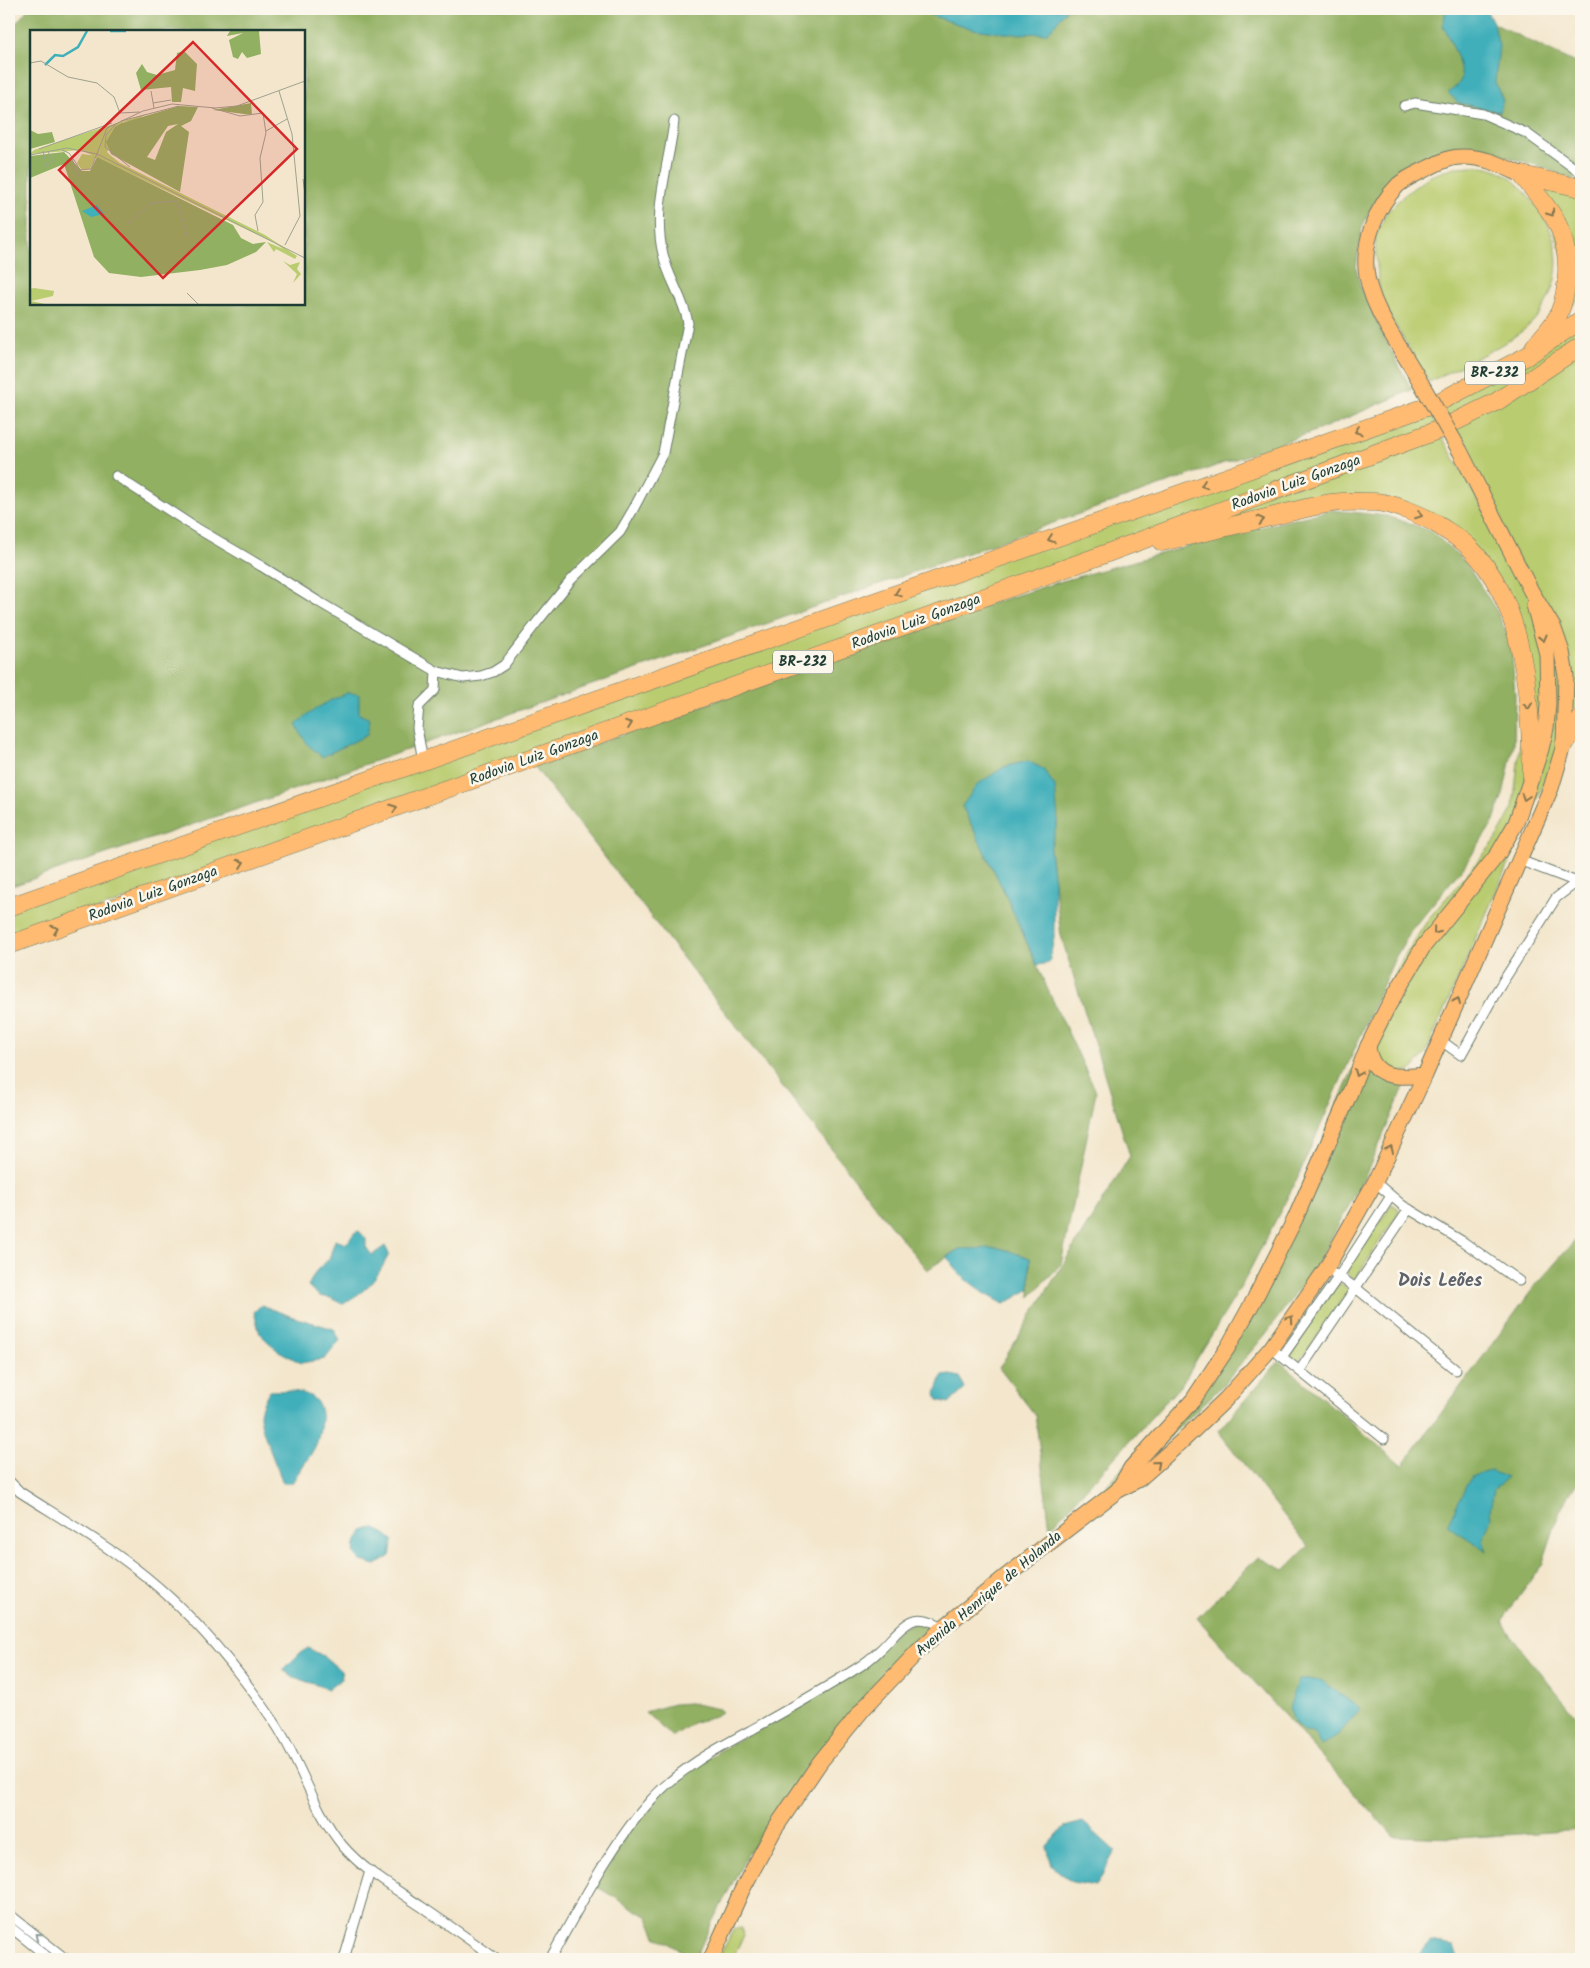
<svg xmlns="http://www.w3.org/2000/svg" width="1590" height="1968" font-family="Kalam,sans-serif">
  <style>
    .green { fill: #b9cc70; stroke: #6c8452 }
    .forest { fill: #92b062; stroke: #58764b; fill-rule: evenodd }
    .water { fill: #3fafba; stroke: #2f7677 }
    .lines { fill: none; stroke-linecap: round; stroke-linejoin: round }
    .street-casing { stroke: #697869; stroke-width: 11 }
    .primary-casing { stroke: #697869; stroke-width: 17 }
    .highway-casing { stroke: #697869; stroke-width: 19 }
    .street { stroke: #fff; stroke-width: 9 }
    .primary { stroke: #ffbb71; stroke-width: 15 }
    .highway { stroke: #ffbb71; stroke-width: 18 }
    .primary-bridge-casing { stroke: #697869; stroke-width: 17; stroke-linecap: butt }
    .primary-bridge { stroke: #ffbb71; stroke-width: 15 }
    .oneway { stroke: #84764f }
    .oneway2 { stroke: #8f9e9a }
    .labels { text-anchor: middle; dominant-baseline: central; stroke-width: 5; stroke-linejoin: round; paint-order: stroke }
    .shield { fill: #fbf7ec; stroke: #61756b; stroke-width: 1 }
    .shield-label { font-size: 14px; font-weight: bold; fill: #1f3d34 }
    .street-label { font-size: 15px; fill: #1f3d34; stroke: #fbf7ec }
    .quarter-label { font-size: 18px; font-weight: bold; fill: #5d626b; stroke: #fbf7ec }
    .inset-river { fill: none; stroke: #3fafba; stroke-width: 2.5 }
    .inset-road { fill: none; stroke: #9ea28f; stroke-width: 1 }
    .view { fill: #d62828; fill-opacity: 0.15; stroke: #d62828; stroke-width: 2.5 }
    .inset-edge { fill: none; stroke: #1f3d34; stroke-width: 2.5 }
  </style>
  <rect width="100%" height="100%" fill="#fbf7ec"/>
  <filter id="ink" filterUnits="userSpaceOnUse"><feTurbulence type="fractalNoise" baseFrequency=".02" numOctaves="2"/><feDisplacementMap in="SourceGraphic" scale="10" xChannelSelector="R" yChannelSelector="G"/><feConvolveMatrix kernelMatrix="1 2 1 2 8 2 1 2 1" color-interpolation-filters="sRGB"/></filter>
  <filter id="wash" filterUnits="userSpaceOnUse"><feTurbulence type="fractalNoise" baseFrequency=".0096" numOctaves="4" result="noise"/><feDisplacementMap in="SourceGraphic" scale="20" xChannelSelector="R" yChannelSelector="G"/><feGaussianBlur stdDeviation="1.12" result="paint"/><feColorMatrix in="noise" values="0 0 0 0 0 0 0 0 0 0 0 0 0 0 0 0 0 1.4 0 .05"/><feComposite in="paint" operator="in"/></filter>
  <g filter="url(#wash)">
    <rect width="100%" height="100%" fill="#f3e6cc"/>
    <!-- green -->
    <g class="green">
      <path d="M1454,167c11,0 27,-3 38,1 15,5 28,17 38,30 32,37 37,80 6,120 -16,22 -81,50 -107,64l-47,-79 -4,-24 -3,-41 12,-26 15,-15 26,-20z"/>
      <polygon points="1536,183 1581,195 1581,298 1565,312 1573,282"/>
      <polygon points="1581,320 1581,697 1425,1054 1410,1072 1382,1071 1363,1044 1402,960 1429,918 1495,841 1513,808 1525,699 1516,639 1471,547 1377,502 1209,522 9,940 9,909 1429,406 1438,430 1502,542 1435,404"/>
      <polygon points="1392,1204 1398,1208 1399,1212 1357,1276 1354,1279 1350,1278 1346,1271"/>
      <polygon points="1337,1284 1342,1284 1349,1290 1299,1362 1295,1362 1287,1354"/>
      <polygon points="740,1927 744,1935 732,1959 718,1959 734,1929"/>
    </g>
    <!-- forest -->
    <g class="forest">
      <path d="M28,9h1436l117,57v113l-12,-1 -33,-13 -51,-14 -39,1 -28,11 -44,40 -12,24 -6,41 4,18 25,53 27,51 -91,39 -1077,378 -235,80v-855zM31,31h273v273h-273z"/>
      <polygon points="1331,510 1387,516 1431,531 1465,562 1496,610 1511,643 1515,695 1514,744 1503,794 1493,823 1464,866 1411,930 1394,960 1296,1181 1242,1285 1181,1385 1050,1528 1035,1415 999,1368 1130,1156 1061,936 1050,850 1058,820 1043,769 1028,761 1004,767 962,806 1002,887 1047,988 1096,1092 1061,1264 1030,1297 1030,1258 959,1249 927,1270 884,1217 534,766 955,615 1055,583 1217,538"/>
      <polygon points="1371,1064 1408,1078 1366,1174 1318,1263 1265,1335 1219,1389 1157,1448 1098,1495 1198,1385 1261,1282 1353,1069"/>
      <polygon points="1581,1234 1581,1475 1560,1511 1542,1565 1502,1621 1517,1644 1581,1723 1581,1830 1458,1838 1393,1836 1197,1618 1258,1557 1284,1570 1308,1546 1218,1431 1279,1361 1402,1466 1535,1286"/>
      <polygon points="920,1619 935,1624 864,1697 748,1854 711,1924 695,1959 656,1936 648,1917 592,1884 642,1811 670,1781 855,1669 901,1629"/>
      <polygon points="690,1703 719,1709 722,1712 711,1718 694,1722 672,1737 645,1712 674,1704"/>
    </g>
    <!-- water -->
    <g class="water">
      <polygon points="934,9 1067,9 1048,33 1012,34 973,29 930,15"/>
      <polygon points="1446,9 1486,10 1494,24 1499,46 1495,83 1503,100 1500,112 1459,103 1448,93 1457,86 1462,78 1457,56 1443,25"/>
      <path d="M347,693l12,1v20l11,5 -3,16 -45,22 -15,-13 -11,-19c14,-14 33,-25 51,-32z"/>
      <polygon points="1028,761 1043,769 1055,786 1058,820 1050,850 1054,882 1054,938 1049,963 1037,965 1002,887 962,806 978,784 1004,767"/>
      <path d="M359,1231l7,8v8l6,8 13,-9 4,8c-14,28 -20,35 -47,50l-11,-6 -12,-2 -11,-10 8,-15 13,-12 6,-19 12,4 7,-11z"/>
      <polygon points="1000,1248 1030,1258 1030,1289 1004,1304 984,1293 958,1273 953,1264 946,1257 959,1249"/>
      <polygon points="261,1305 290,1316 334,1329 340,1340 325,1359 301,1363 277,1350 260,1334 254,1312"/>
      <polygon points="951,1375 960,1377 965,1389 949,1403 938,1400 936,1393 942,1376"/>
      <path d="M269,1391c27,-1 59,-1 51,37 -1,6 -2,13 -5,19 -6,12 -16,23 -23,36h-9c-5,-14 -24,-56 -23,-69 1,-8 5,-15 9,-23z"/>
      <polygon points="1491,1471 1507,1478 1494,1489 1490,1510 1491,1518 1483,1540 1487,1551 1447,1525 1471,1476"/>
      <polygon points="373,1528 384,1533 393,1540 390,1556 376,1565 361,1561 354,1554 355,1545 362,1531"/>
      <polygon points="308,1648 325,1657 341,1671 342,1679 328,1689 293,1677 283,1670 300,1653"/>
      <polygon points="1299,1680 1321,1680 1360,1709 1339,1734 1321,1746 1313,1732 1305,1731 1295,1725 1289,1707"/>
      <polygon points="1083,1822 1115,1851 1096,1886 1072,1882 1052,1866 1047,1846 1064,1827"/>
      <polygon points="1430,1942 1454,1946 1458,1959 1421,1959 1421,1953"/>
    </g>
  </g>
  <g filter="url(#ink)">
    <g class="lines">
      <!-- street casing -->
      <g class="street-casing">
        <g id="street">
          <polyline points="1404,106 1415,103 1483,114 1526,133 1581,173"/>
          <path d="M116,476l77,50 68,40 58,36 117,69 27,7 18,-2 12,-4 11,-7 34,-44 34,-42 48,-47 14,-24 29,-55 25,-130c-4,-24 -20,-45 -25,-69 -11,-43 6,-89 11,-133"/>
          <polyline points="423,761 417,728 419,706 435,690 436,671"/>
          <polyline points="1519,860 1577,882"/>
          <polyline points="1440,1040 1461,1055 1495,994 1556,898 1577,882 1581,884"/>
          <polyline points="1375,1182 1402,1205 1462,1241 1519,1281"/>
          <polyline points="1335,1274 1356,1288 1456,1370"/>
          <polyline points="1271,1348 1384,1439"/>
          <polyline points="1282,1357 1339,1276 1391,1196"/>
          <polyline points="1300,1370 1409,1209"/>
          <path d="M9,1481l11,11c42,27 87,53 125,84 51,41 93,93 130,147 26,39 37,85 67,122 22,26 52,43 80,62 25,17 50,34 74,52"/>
          <polyline points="9,1914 66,1959"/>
          <polyline points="9,1926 50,1959"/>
          <polyline points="344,1959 370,1871"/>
          <path d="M550,1959c31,-54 59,-112 101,-159 29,-32 65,-51 102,-71 34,-19 68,-38 101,-59 10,-6 19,-13 27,-21 10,-9 18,-22 31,-28 11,-5 22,2 32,6"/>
        </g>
      </g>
      <!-- primary casing -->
      <g class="primary-casing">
        <g id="primary">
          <path d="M1414,371c-17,-29 -46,-68 -48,-103 -2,-29 11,-62 32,-83 8,-7 20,-12 30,-17 10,-5 21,-11 32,-11 24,-1 41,8 62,18"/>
          <path d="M1368,1046c3,34 31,32 57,29"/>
          <polyline points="1118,1490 1131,1468 1193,1400 1228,1347 1254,1300 1295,1219 1349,1095 1368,1046 1387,1008 1423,947 1498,854 1516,823 1541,749 1546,728 1548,704 1547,654 1534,605"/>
          <polyline points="711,1959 742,1890 774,1830 820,1762 864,1708 918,1651 944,1627 1005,1577 1117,1491 1139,1479 1181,1442 1226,1399 1271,1348 1326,1269 1375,1182 1425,1075 1551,788 1564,745 1566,676 1562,652 1554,629 1531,591 1460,451"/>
        </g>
      </g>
      <!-- highway casing -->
      <g class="highway-casing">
        <g id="highway">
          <path d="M1522,175c11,15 25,30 34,46 15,28 14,67 2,95 -6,11 -16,21 -24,31"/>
          <polyline points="1522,175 1581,188"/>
          <path d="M1162,542c35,-8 69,-16 104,-24 22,-5 44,-12 66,-15 14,-2 29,-1 42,-1 17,0 53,15 67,25 9,6 20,12 28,20 57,55 61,154 63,228"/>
          <polyline points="1564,745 1581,719"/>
          <polyline points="9,907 1435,404 1527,356 1581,320"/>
          <polyline points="9,945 1094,558 1438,430 1496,402 1581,346"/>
        </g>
      </g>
      <!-- street -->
      <use href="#street" class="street"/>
      <!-- primary -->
      <use href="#primary" class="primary"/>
      <!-- highway -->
      <use href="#highway" class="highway"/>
      <!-- primary-bridge casing -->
      <g class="primary-bridge-casing">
        <polyline id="primary-bridge" points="1414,371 1460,451"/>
      </g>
      <!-- primary-bridge -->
      <use href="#primary-bridge" class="primary-bridge"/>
    </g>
    <!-- one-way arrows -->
    <defs><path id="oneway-chevron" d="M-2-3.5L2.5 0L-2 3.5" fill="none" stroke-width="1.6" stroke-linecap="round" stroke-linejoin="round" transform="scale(1.25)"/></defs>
    <g class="oneway">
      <use href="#oneway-chevron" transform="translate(1551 213) rotate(55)"/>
      <use href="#oneway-chevron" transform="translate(1358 431) rotate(161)"/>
      <use href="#oneway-chevron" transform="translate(1204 485) rotate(161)"/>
      <use href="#oneway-chevron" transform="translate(1419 515) rotate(21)"/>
      <use href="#oneway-chevron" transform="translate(1261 520) rotate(-13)"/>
      <use href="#oneway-chevron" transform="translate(1051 539) rotate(161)"/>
      <use href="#oneway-chevron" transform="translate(898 593) rotate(161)"/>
      <use href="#oneway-chevron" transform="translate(1543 638) rotate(76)"/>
      <use href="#oneway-chevron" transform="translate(1528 706) rotate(84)"/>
      <use href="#oneway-chevron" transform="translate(629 724) rotate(-20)"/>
      <use href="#oneway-chevron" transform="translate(1525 797) rotate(108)"/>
      <use href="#oneway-chevron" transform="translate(394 808) rotate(-20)"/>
      <use href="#oneway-chevron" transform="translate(241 863) rotate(-20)"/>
      <use href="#oneway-chevron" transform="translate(55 929) rotate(-20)"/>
      <use href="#oneway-chevron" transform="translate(1436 931) rotate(129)"/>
      <use href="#oneway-chevron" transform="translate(1457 1001) rotate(-66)"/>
      <use href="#oneway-chevron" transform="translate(1358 1073) rotate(112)"/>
      <use href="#oneway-chevron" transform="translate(1390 1149) rotate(-65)"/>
      <use href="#oneway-chevron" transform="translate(1290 1319) rotate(-56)"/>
      <use href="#oneway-chevron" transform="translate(1157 1464) rotate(-41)"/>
    </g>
    <use class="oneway2" href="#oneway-chevron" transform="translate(38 1936) rotate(-141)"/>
  </g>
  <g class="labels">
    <!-- shield labels -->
    <g class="shield">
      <rect x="1465" y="361.5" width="60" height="23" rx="4"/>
      <rect x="773" y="650.5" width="60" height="23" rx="4"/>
    </g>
    <g class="shield-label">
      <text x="1495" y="373">BR-232</text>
      <text x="803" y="662">BR-232</text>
    </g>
    <!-- street labels -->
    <g class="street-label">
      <text transform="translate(1296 483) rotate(-20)">Rodovia Luiz Gonzaga</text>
      <text transform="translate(916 622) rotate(-20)">Rodovia Luiz Gonzaga</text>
      <text transform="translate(534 758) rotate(-20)">Rodovia Luiz Gonzaga</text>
      <text transform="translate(153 894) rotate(-20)">Rodovia Luiz Gonzaga</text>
      <text transform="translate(989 1594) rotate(-40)">Avenida Henrique de Holanda</text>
    </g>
    <!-- quarter labels -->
    <g class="quarter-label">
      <text x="1440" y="1281">Dois Leões</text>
    </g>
  </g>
  <!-- overview -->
  <g transform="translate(30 30)">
    <rect width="275" height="275" fill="#f3e6cc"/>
    <path d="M116,84l-9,6 -14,2 -16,30 3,3 10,8 145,72 32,21 -2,3 -19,-10 -2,3 -7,-10 16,7 -8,-6 -194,-93 -51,4 4,-4 42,-14zM52,124l14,2 -6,13 -8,1 -5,-7zM253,231l7,4 10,-3 -3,7 4,5 -8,9 4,-9zM4,258l20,3 -1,5 -22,5 14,3h-15v-15z" fill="#b9cc70"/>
    <path d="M200,1h29l2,23 -14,4 -5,-6 -4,7 -5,-2 -4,-17 14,-7 -16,3zM154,21l13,13 -2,27 -12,-3 -2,14h-9l-1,-15 -30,3 -5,-17 6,-9 5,8 10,3 18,-5 2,-17zM221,73l1,12 -39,-5zM149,76l19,1 -7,14 -10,5 8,6 -9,60 -69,-38 -5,-12 9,-15 7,-4zM148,94l-12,8 -11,28 -8,-3 21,-31zM0,100l8,4 14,-2 3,10 -25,7zM34,122l18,19h8l7,-14 136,68 8,13 12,6 13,-2 -10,10 -29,13 -27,5 -59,7 -32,-4 -15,-16 -30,-93 -34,14v-22z" fill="#92b062" fill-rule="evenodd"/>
    <path d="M67,175l7,9 -13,3 -9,-6z" fill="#3fafba"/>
    <path class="inset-river" d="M80,1h16M15,35l10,-10 8,1 15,-9 9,-16"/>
    <path class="inset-road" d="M0,33l11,-2 27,16 29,6 17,14 6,16 20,-1M121,61l3,17M249,61l13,43 8,82 -15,29M123,73l18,-3M182,78l28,8 23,-3 3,20 -6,25 3,44 -8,13 3,16M91,91l58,-15M86,94l-10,11 -1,12 25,20M236,101l21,-12M9,119l73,-26M32,120l7,3 7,10M13,121l4,16M0,125l37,-7 30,6 208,104M42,129l7,17M46,133l4,7 11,-1 16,-41 36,-17 29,-7 43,4 22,-2 68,-25M17,136l6,-5 -5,-9M273,149l2,15M98,194l23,-21 26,-2 11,38M157,263l11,11"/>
    <path class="view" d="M163,12l104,107 -134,129 -104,-108z"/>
    <rect width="275" height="275" class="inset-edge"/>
  </g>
  <!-- margin -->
  <rect width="1590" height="1968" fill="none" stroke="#fbf7ec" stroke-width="30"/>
</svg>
